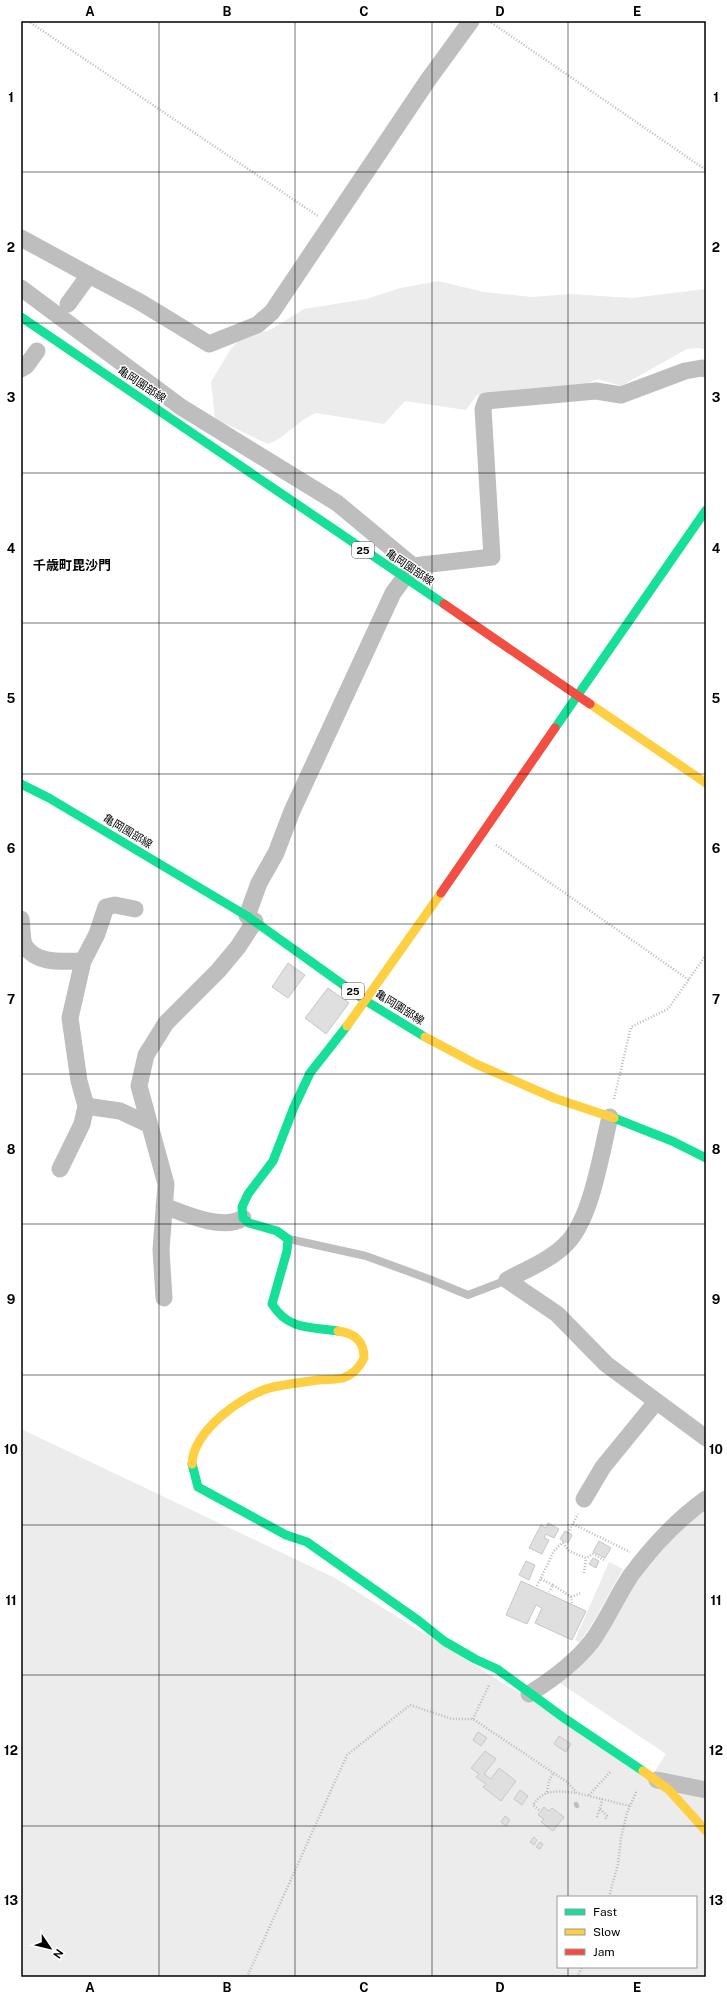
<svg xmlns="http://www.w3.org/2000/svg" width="727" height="1998" font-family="'Public Sans','Noto Sans JP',sans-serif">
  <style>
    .green { fill: #ececec; fill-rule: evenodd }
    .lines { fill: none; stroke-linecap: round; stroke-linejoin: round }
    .stream { stroke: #bfbfbf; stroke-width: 4.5 }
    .building { fill: #dfdfdf; stroke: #c7c7c7 }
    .path { stroke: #b9b9b9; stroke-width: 2.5; stroke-dasharray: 1 2; stroke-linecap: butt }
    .lane { stroke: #bebebe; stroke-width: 8 }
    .street { stroke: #bebebe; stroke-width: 17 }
    .fast { stroke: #16e098; stroke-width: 9 }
    .slow { stroke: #ffcf43; stroke-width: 9 }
    .jam { stroke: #f24e42; stroke-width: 9 }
    .grid { fill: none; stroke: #000; stroke-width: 1; stroke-opacity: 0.55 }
    .labels { text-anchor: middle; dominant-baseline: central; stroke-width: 3; stroke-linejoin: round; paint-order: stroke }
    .shield { fill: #fff; stroke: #4c4c4c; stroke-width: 1 }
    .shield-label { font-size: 10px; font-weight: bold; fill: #000 }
    .street-label { font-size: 11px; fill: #000; stroke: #fff }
    .quarter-label { font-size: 13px; font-weight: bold; fill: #000; stroke: #fff }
    .neatline { fill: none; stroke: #000; stroke-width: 1.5 }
    .grid-label { font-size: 13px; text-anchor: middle; font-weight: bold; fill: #000 }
  </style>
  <rect width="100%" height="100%" fill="#fff"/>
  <!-- green -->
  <g class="green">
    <path d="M438,281l46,11 48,5 38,-3 62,4 74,-9v61l-7,-2 -12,1 -66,37 -23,-7 -12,5 -109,11 -11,15 -61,-9 -21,23 -68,-11c-18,7 -29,24 -48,31l-53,-25 -4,-37 19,-32 8,-9 34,-12 32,-20 62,-10 35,-11z"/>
    <path d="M21,1429l314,149 186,116 128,86 17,-26 -109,-73 85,-108 54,-60 10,-3v467h-685zM558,1897h138v70h-138z"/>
    <polygon points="609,1562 623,1569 594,1621 580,1642 575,1640"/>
  </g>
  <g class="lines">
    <!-- stream -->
    <polyline class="stream" points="576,1804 577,1806"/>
  </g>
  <!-- building -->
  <g class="building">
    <polygon points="288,963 305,975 288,998 272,987"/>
    <polygon points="328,988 349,1003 326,1034 305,1018"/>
    <polygon points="548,1523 559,1529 554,1538 546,1534 544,1538 549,1540 542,1554 529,1548 541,1525 546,1528"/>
    <polygon points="565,1531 572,1535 568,1543 560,1539"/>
    <polygon points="599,1541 611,1548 605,1558 593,1552"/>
    <polygon points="593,1558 599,1561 596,1568 589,1564"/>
    <polygon points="526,1561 535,1565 529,1580 519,1575"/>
    <polygon points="521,1581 586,1611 572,1640 535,1623 542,1608 536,1605 527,1624 506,1615"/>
    <polygon points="478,1732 487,1738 481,1746 473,1740"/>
    <polygon points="559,1736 571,1744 566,1752 554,1744"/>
    <polygon points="485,1751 496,1759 484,1774 491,1779 499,1768 516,1781 501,1801 483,1787 486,1784 476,1777 479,1774 471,1768"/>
    <polygon points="520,1790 528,1796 522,1805 514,1799"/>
    <polygon points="544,1807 549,1811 552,1808 564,1817 553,1831 541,1822 544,1819 538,1815"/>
    <polygon points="505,1816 510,1820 506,1826 501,1822"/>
    <polygon points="534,1837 537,1840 534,1845 530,1842"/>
    <polygon points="540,1842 543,1844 540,1849 536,1847"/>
  </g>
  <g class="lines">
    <!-- path -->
    <g class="path">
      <polyline points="28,21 318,216"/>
      <polyline points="489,21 706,170"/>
      <polyline points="496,845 689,980"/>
      <polyline points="614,1099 631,1027 668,1009 706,955"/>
      <polyline points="573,1524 630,1552"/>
      <polyline points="568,1533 578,1514"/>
      <polyline points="563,1543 569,1551 586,1558 593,1554 606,1561"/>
      <polyline points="584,1573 586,1558"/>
      <polyline points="541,1579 553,1585 549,1592"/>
      <polyline points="553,1585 571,1597 572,1603"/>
      <polyline points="537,1586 554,1551 564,1541"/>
      <polyline points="571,1597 581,1593"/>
      <polyline points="473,1719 489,1685"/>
      <polyline points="547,1792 549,1781 553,1773"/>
      <polyline points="589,1795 611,1771"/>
      <polyline points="600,1809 607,1816 605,1820"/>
      <path d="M539,1810l-6,-5c11,-17 25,-14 43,-12"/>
      <polyline points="597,1817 601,1805 602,1799"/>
      <polyline points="609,1897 618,1864 621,1838 627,1813 637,1790"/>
      <polyline points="247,1977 347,1755 410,1705 452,1719 473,1719 567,1782 577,1793 630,1806"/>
      <polyline points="577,1977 582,1967"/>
    </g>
    <!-- lane -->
    <polyline class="lane" points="289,1239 366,1256 429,1279 468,1295 507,1280"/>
    <!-- street -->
    <g class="street">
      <polyline points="21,238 89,275"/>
      <polyline points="21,288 181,407 337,503 413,566 393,593 292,811 276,853 259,883 247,916"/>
      <polyline points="68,304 89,275 140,302 209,344 257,325 272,312 428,80 471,21"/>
      <polyline points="21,369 26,366 37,351"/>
      <polyline points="413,566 492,557 483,409 486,401 596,391 621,395 685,371 702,368 706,369"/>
      <path d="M21,919c1,6 1,24 4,27 12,19 39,15 58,15"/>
      <polyline points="86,1106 120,1111 148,1124"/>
      <path d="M610,1117c-9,36 -18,100 -43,126 -16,17 -40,26 -60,37l50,34 49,50 100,74"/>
      <polyline points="60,1169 82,1124 86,1106 79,1081 70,1018 83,961 97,934 106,907 115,905 135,909"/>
      <path d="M164,1206c21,8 59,25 79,12"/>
      <polyline points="164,1298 161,1250 166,1184 139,1086 146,1055 166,1023 218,971 238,947 255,921"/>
      <polyline points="584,1499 603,1467 656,1402"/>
      <path d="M529,1694c24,-15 46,-31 63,-53 15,-21 25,-45 39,-66 21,-28 47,-56 75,-76"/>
      <polyline points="657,1780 706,1790"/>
    </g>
    <!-- fast -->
    <g class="fast">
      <polyline points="21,317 444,604"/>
      <polyline points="555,728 706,510"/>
      <polyline points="21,784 49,798 247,916 366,1001 425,1037"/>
      <polyline points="614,1118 672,1141 706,1158"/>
      <path d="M338,1331c-28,-4 -50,-1 -66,-27l15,-53 1,-12 -11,-8 -28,-8 -6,-5 -1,-11 6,-13 25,-33 21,-54 16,-34 37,-47"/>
      <polyline points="192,1464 198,1487 286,1535 307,1542 419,1621 444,1641 475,1659 497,1669 564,1718 643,1771"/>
    </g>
    <!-- slow -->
    <g class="slow">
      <polyline points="590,704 706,783"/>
      <polyline points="347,1026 441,893"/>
      <polyline points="425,1037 476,1064 554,1098 614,1118"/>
      <path d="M192,1464c1,-33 51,-70 81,-77 15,-3 30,-5 45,-7 8,-1 17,0 25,-2 9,-3 17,-11 21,-20 0,-18 -11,-25 -26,-27"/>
      <polyline points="643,1771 669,1790 706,1831"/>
    </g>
    <!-- jam -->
    <g class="jam">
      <polyline points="444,604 590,704"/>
      <polyline points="441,893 555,728"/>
    </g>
  </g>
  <!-- grid -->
  <path class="grid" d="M159,21v1956M295,21v1956M432,21v1956M568,21v1876M21,172h685M21,323h685M21,473h685M21,623h685M21,774h685M21,924h685M21,1074h685M21,1224h685M21,1375h685M21,1525h685M21,1675h685M21,1826h685M568,1967v10"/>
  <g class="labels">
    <!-- shield labels -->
    <g class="shield">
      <rect x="352" y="542" width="22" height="16" rx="3"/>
      <rect x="342" y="983" width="22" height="16" rx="3"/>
    </g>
    <g class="shield-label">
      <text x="363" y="550">25</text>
      <text x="353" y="991">25</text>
    </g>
    <!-- street labels -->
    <g class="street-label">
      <text transform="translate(142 384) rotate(34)">亀岡園部線</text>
      <text transform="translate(410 567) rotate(34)">亀岡園部線</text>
      <text transform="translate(128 831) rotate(31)">亀岡園部線</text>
      <text transform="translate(400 1007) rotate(32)">亀岡園部線</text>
    </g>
    <!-- quarter labels -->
    <g class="quarter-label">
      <text x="72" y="565">千歳町毘沙門</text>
    </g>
  </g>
  <!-- border -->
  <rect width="727" height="1998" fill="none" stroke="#ffffff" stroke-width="44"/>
  <!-- legend -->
  <rect x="557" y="1896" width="140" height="72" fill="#ffffff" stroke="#999999"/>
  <rect x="565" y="1909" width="20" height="6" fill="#16e098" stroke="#999999"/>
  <text x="593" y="1916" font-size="12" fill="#000000">Fast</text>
  <rect x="565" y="1929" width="20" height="6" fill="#ffcf43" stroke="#999999"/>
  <text x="593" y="1936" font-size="12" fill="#000000">Slow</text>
  <rect x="565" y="1949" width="20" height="6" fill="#f24e42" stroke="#999999"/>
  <text x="593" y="1956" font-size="12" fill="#000000">Jam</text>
  <!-- north arrow -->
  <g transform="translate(50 1948) rotate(125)" stroke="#ffffff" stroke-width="3" paint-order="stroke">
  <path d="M0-3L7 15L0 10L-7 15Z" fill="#000000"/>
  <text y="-6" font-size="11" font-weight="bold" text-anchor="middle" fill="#000000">N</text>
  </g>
  <rect x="22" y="22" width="683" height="1954" class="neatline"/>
  <g class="grid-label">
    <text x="90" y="16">A</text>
    <text x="227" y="16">B</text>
    <text x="364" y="16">C</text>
    <text x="500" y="16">D</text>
    <text x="637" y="16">E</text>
    <text x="11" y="102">1</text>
    <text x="716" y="102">1</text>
    <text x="11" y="252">2</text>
    <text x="716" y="252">2</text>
    <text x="11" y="402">3</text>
    <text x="716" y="402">3</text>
    <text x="11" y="553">4</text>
    <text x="716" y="553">4</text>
    <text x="11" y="703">5</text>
    <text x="716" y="703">5</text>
    <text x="11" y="853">6</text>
    <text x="716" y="853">6</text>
    <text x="11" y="1004">7</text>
    <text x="716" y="1004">7</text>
    <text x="11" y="1154">8</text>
    <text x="716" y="1154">8</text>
    <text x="11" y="1304">9</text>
    <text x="716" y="1304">9</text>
    <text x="11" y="1454">10</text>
    <text x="716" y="1454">10</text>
    <text x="11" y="1605">11</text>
    <text x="716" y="1605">11</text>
    <text x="11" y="1755">12</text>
    <text x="716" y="1755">12</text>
    <text x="11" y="1905">13</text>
    <text x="716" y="1905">13</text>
    <text x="90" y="1992">A</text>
    <text x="227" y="1992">B</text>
    <text x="364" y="1992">C</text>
    <text x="500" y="1992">D</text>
    <text x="637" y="1992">E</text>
  </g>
</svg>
